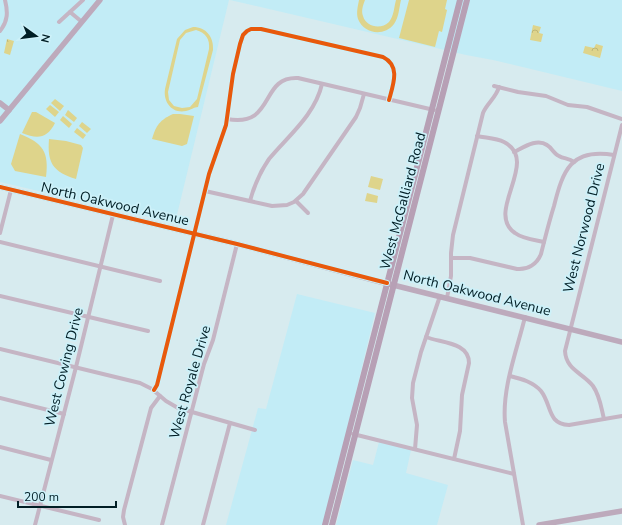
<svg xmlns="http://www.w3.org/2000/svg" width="622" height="525" font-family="'Nunito Sans',sans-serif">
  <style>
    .built { fill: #c2ecf6 }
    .park { fill: url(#park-crowns) }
    .pitch { fill: #ded48b; fill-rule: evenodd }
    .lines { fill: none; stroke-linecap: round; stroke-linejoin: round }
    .street { stroke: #c5b5c4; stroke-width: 4 }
    .secondary { stroke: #bdaabc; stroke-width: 5.5 }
    .primary { stroke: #b7a0b5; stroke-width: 6 }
    .cycleway-casing { stroke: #cdf1f9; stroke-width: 6 }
    .cycleway { stroke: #e8590c; stroke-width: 4 }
    .labels { text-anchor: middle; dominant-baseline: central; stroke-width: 3.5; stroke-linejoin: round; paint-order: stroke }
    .street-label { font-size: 14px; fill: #001e25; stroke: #cdf1f9 }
  </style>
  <defs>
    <pattern id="park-crowns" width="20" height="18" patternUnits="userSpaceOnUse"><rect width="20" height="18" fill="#ded48b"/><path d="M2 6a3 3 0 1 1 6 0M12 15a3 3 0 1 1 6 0" fill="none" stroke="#bdb678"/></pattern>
  </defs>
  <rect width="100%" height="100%" fill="#d7ebef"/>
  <!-- built -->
  <g class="built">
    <polygon points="0,0 229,0 175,223 0,182"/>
    <polygon points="230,0 622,0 622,91 493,60 466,55"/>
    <polygon points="297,294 375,313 324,525 226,525 258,408 266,409"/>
    <polygon points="379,442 411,450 406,473 448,485 437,525 336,525 353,460 373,465"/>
  </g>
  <!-- park -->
  <g class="park">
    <polygon points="533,25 541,27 539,33 543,34 541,42 530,40"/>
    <polygon points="7,39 14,41 10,55 4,53"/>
    <polygon points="596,44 603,46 600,58 583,53 585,46 594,48"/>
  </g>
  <!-- pitch -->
  <g class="pitch">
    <path d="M359,0h6c-2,5 -4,11 -2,16 3,11 18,14 26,6 5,-6 5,-15 7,-22h5c-2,8 -2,17 -7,24 -10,13 -30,10 -36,-5 -2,-7 0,-13 1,-19z"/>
    <polygon points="409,0 447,0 445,9 447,10 442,32 439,31 435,47 399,38"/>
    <path d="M193,27c13,0 21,10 20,23l-15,57c-4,0 -7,3 -12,4 -14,3 -23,-9 -21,-22l12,-50 8,-9zM196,30c10,3 14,9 13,19l-12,50 -7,8 -8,1 -8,-2 -5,-6 -1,-8 12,-52 6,-7z"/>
    <polygon points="55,99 64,106 60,111 51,103"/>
    <polygon points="50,105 59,112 55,117 46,109"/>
    <polygon points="68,110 77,118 74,122 65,115"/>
    <path d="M32,112h4l19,11c-8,16 -18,16 -33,10z"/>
    <path d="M173,114h7l14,2 -7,28 -5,2 -30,-7c4,-14 8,-19 21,-25z"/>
    <polygon points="63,116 72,124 69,128 60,120"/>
    <polygon points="82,122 91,129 87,133 79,126"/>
    <polygon points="77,128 86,135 83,139 74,132"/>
    <path d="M20,134c23,9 29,18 26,43l-31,-6 -4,-7z"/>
    <path d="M49,139l17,2 15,4 2,3 -7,31c-23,-7 -29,-16 -27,-40z"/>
    <polygon points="371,176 383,179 380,190 368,187"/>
    <polygon points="367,193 378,196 377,203 365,201"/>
  </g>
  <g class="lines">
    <!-- street -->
    <g class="street">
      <polyline points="70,12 82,22"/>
      <polyline points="59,22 83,0"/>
      <path d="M0,31c8,-10 8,-19 5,-31"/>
      <polyline points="494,86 518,92 546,96 568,105 587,107 622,119"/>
      <path d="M227,119c49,9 32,-43 71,-41l136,32"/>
      <path d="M477,136c9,2 19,2 27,6 37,19 -20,70 11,91 8,6 20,7 29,9"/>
      <path d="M514,152c10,-5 23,-14 33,-7 5,3 7,9 12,11 5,3 10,2 15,6"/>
      <polyline points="205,191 272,206 287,205 294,202 303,194 356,117 360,108 364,94"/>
      <path d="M250,201c4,-15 10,-29 19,-42 19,-23 46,-44 53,-75"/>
      <polyline points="296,201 308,213"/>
      <polyline points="0,233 11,190"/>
      <polyline points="0,242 160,281"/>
      <path d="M451,258h19l47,11c11,1 20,-5 24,-15 4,-16 8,-32 13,-48 9,-36 17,-58 60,-51"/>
      <polyline points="0,296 148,331"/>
      <path d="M447,298l4,-22v-23l2,-18 30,-122c4,-10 13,-15 16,-26"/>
      <path d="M426,337c15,6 43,5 43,26l-7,32 -2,36 -6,28"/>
      <polyline points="0,349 140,383 152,389 166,401 178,408 255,430"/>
      <path d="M510,376c12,3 23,6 31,15 11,14 6,33 28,34l53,-9"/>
      <path d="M154,390l3,-5 52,-211 17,-49 7,-51 7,-30 3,-9 4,-4 4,-2h10l122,28c18,9 10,28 6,43"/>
      <polyline points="0,398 64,414"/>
      <path d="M604,419c-3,-12 -4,-23 -11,-33 -10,-13 -27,-16 -28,-35l57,-226"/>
      <polyline points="353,434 514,474"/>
      <polyline points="0,447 51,460"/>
      <polyline points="415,449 417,425 412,398 413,383 421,352 440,296"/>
      <polyline points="0,496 99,520"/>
      <polyline points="35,525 76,367 113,215"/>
      <polyline points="125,525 123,517 124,510 151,408 160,396"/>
      <polyline points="162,525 204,364 213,340 237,244"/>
      <polyline points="203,525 230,423"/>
      <path d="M523,525l-18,-103c-3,-34 12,-72 20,-105"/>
    </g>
    <!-- secondary -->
    <g class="secondary">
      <polyline points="0,103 9,110"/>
      <polyline points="0,121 100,0"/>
      <polyline points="0,187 237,244 377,281 622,342"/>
      <polyline points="539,525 622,511"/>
    </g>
    <!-- primary -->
    <g class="primary">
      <polyline points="325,525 460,0"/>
      <polyline points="332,525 467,0"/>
    </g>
    <!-- cycleway casing -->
    <g class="cycleway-casing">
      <g id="cycleway">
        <polyline points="0,187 237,244 387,283"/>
        <path d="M154,390l3,-5 52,-211 17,-49 7,-51 7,-30 3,-9 4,-4 4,-2h10l122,28c18,9 10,28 6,43"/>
      </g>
    </g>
    <!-- cycleway -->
    <use href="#cycleway" class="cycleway"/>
  </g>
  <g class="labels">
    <!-- street labels -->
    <g class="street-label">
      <text transform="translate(403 201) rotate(-75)">West McGalliard Road</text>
      <text transform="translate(115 204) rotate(13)">North Oakwood Avenue</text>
      <text transform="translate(584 228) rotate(-76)">West Norwood Drive</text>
      <text transform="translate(477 293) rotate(14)">North Oakwood Avenue</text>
      <text transform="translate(64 367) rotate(-76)">West Cowing Drive</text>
      <text transform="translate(190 382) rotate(-74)">West Royale Drive</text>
    </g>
  </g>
  <!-- north arrow -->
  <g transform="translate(36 36) rotate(104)" stroke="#cdf1f9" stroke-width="3" paint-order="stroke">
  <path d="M0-3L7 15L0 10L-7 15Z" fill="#001e25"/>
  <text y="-6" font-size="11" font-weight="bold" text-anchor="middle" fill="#001e25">N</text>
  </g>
  <!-- scale -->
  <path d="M18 501v6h98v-6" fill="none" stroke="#001e25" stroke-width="2"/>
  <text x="24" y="501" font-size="12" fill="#001e25" stroke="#cdf1f9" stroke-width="3" paint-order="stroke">200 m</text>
</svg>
